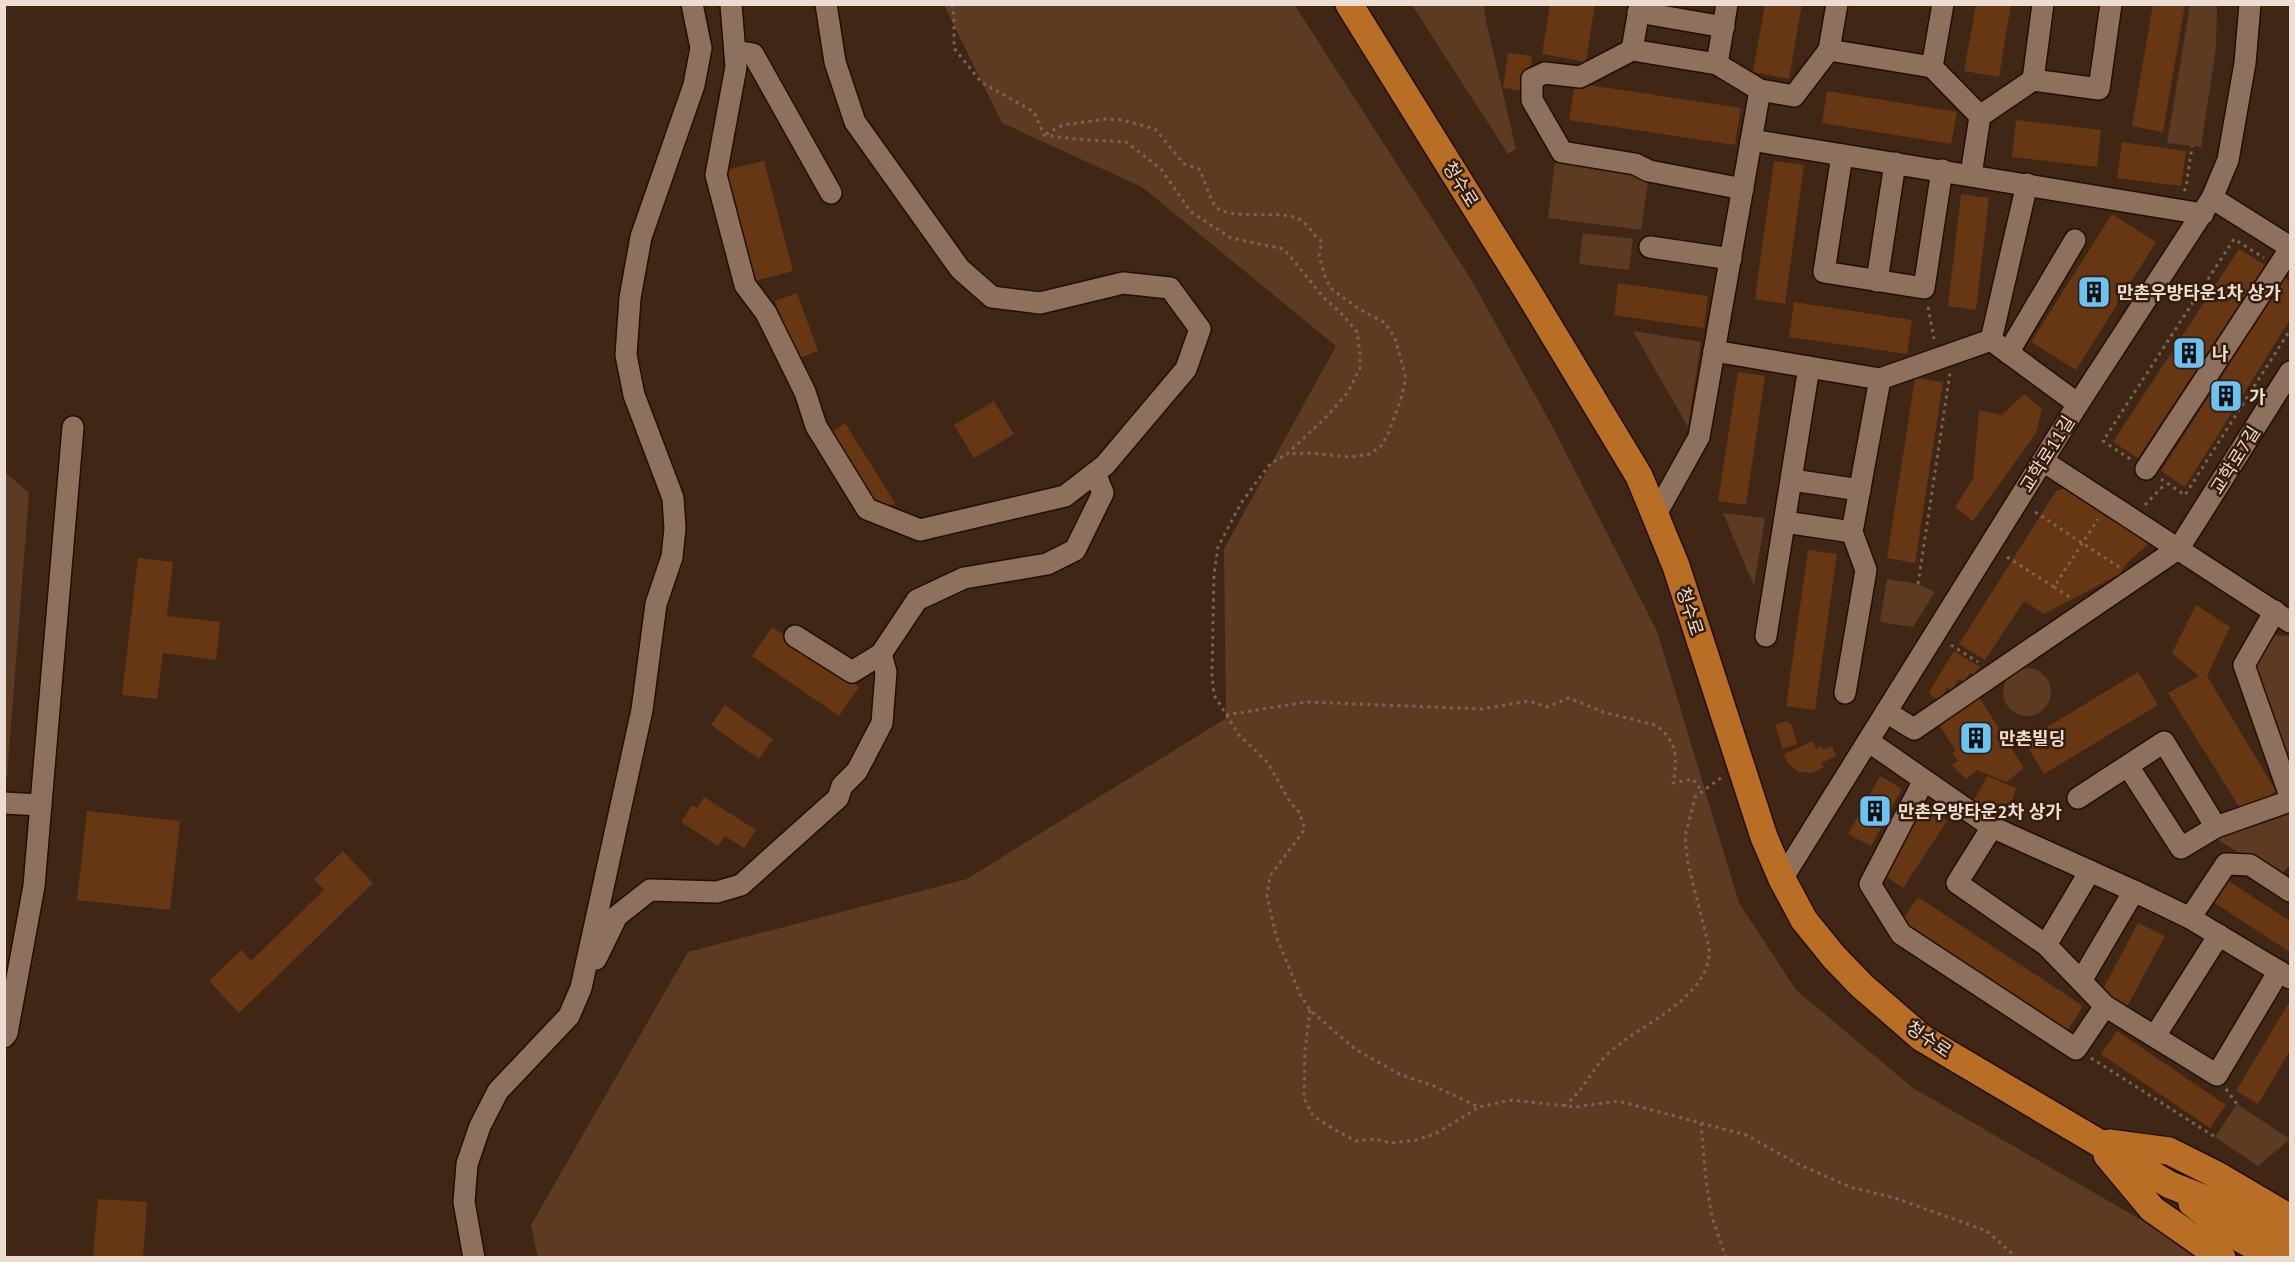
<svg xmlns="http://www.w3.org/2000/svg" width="2295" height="1262" font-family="'PT Sans','Noto Sans KR',sans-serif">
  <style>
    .green { fill: #5d3b23 }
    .building { fill: #673713 }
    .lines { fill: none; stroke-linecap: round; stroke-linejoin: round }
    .minor-casing { stroke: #250e01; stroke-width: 24 }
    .major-casing { stroke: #250e01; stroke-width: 30 }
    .path { stroke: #7a6455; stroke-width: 3; stroke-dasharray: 3 4.5; stroke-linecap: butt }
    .minor { stroke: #8e715d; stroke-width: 21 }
    .major { stroke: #b86e25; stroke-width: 27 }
    .labels { text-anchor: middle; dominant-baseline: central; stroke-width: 5; stroke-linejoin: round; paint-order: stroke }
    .street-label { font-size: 18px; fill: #eddcd1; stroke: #351d0b }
    .poi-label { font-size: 18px; font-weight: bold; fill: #eddcd1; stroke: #351d0b; text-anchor: start }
  </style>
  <rect width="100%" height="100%" fill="#3f2615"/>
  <!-- green -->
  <g class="green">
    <polygon points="1294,4 1472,281 1550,422 1657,631 1739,903 1796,990 1913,1088 2205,1257 538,1258 531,1225 688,952 967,879 1228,717 1226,715 1224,549 1336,346 1142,187 1002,123 944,5"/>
    <polygon points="1412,5 1484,5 1486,21 1516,149 1508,154"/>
    <polygon points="2190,5 2217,5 2216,48 2201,147 2167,143"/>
    <polygon points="1555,162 1649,174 1641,230 1548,218"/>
    <polygon points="1583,233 1633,239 1629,270 1579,264"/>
    <polygon points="1633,331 1701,342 1688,427"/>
    <polygon points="5,472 29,493 7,777 5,778"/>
    <polygon points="1723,513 1765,518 1754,586"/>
    <polygon points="1887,579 1918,584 1935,592 1913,627 1880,622"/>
    <polygon points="2267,635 2290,636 2290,783 2251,665"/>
    <circle cx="2027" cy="692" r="24"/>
    <polygon points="2290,810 2290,865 2278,877 2215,838"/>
    <polygon points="2237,1104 2290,1139 2258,1166 2215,1137"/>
  </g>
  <!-- building -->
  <g class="building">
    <polygon points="1550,4 1595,4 1586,62 1542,54"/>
    <polygon points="1765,4 1802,4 1789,79 1753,72"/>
    <polygon points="1976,4 2011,4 1999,77 1964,71"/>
    <polygon points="2153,4 2185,4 2163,132 2132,126"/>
    <polygon points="1508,53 1532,56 1527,91 1503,88"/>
    <polygon points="1575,83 1741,108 1735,145 1569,120"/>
    <polygon points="1827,91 1957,112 1951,144 1822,123"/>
    <polygon points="2016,120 2101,130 2097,167 2012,157"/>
    <polygon points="2122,142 2186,151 2181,186 2117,178"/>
    <polygon points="764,161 793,271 755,281 726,170"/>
    <polygon points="1774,161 1804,165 1785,304 1755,299"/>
    <polygon points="1961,194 1989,198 1976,310 1948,306"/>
    <polygon points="2112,214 2156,242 2076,370 2031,342"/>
    <polygon points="2239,249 2265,265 2138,458 2113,442"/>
    <polygon points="2285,278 2290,282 2290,320 2185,487 2161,471"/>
    <polygon points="1618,283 1708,296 1704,328 1614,315"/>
    <polygon points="797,293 818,351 797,359 775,301"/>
    <polygon points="1794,302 1912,320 1907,354 1789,337"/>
    <polygon points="1738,372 1765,376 1746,505 1718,501"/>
    <polygon points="1915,378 1943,382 1915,563 1887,558"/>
    <polygon points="2024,394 2042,409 2036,433 1973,521 1955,507 1973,479 1979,410 2002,415"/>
    <polygon points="994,401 1014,434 974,458 954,425"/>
    <polygon points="845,423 895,503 881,511 832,432"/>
    <polygon points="2071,486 2155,538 2126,564 2120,574 2044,614 2024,601 1985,660 1959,644 2056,491"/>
    <polygon points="1808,550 1837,554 1815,710 1786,706"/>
    <polygon points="138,558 173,562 167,616 220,622 216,660 163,653 157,699 122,695"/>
    <polygon points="2196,605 2230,627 2207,676 2276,791 2243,813 2168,693 2199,676 2172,653"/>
    <polygon points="772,627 859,687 839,716 752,656"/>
    <polygon points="1954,651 1980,667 1974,675 1970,673 1964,682 1959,679 1952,690 1947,688 1941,698 1933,698 1929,692"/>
    <polygon points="2138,672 2158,705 2044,774 2024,741"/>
    <polygon points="1979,697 2024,768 2006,782 1977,770 1966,779 1952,765 1958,761 1952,753 1956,751 1939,725"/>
    <polygon points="725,705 773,739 759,759 711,725"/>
    <polygon points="1786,721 1791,724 1797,744 1783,749 1775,725"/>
    <polygon points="1813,741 1816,749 1821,746 1823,750 1832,746 1836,756 1821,763 1824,767 1812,773 1799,772 1788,763 1784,754"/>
    <polygon points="1880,776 1902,789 1871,846 1848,834"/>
    <polygon points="1987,776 2016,788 2006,820 1974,800"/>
    <polygon points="704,797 756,830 744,848 725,836 718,846 681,822 692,805 697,808"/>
    <polygon points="1924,806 1947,821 1903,888 1880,872"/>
    <polygon points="87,811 180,821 170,910 77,900"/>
    <polygon points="343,851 373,883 239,1013 209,981 241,950 251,961 324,890 314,879"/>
    <polygon points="2227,880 2290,921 2290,952 2213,902"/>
    <polygon points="1918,897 2083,1006 2066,1033 1900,924"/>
    <polygon points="2138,923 2165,936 2127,1007 2101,993"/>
    <polygon points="2290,1001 2290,1051 2258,1104 2236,1091"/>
    <polygon points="2117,1031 2226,1105 2210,1128 2101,1054"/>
    <polygon points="98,1199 147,1202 143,1258 93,1258"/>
  </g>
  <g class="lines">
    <!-- minor casing -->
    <g class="minor-casing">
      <g id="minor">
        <polyline points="731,4 736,67 716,175 745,285 766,313 805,392 816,426 867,509 920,530 1065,496 1105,465 1186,369 1200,329 1170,288 1123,283 1040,303 992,297 960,269 855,122 835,62 826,4"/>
        <polyline points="1640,4 1632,50 1717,64 1760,90 1699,437 1655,516"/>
        <polyline points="1638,12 1724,27"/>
        <polyline points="1632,50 1580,77 1545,73 1532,79 1532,100 1562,152 1635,164 1649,171 1743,189"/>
        <polyline points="1829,50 1932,67 1980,116 1971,175"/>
        <polyline points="735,51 753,54 831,193"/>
        <polyline points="1717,64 1727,4"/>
        <polyline points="1932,67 1943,4"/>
        <polyline points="2033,80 2043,4"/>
        <polyline points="1760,90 1794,96 1829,50 1837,4"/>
        <polyline points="1980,116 2033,80 2099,89 2111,4"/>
        <polyline points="1751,140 2203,214"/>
        <polyline points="1842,155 1824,272 1924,288 1942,170"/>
        <polyline points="2212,198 2290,247"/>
        <polyline points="1650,247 1731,259"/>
        <polyline points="1877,281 1895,163"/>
        <polyline points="1991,340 2027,184"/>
        <polyline points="1714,351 1880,379 1991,340 2078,404"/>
        <polyline points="2008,353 2075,240"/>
        <polyline points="2043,461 2290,622"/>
        <polyline points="2146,469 2290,249"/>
        <polyline points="1792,480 1860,490"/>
        <polyline points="1785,522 1852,532"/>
        <polyline points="2275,611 2244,665 2290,796"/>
        <polyline points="795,636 852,672 881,654 917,600 964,578 1047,564 1075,550 1103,493 1095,473"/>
        <polyline points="1766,636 1809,367"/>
        <polyline points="1845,693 1866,570 1852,532 1880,379"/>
        <polyline points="1886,712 1914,729 2179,548 2290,372"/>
        <polyline points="1868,741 1992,827 1957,883 2046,945 2081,981 2134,891 1992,827"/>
        <polyline points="2128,766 2181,848 2216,827"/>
        <polyline points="1924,780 1870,884 1901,934 2076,1049 2105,1006"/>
        <polyline points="2078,798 2164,742 2216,827 2290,801"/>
        <polyline points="4,803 41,805"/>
        <polyline points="1782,879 2078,404 2212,198 2228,160 2245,63 2250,4"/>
        <polyline points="2134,891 2190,918 2290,978"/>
        <polyline points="2190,918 2226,864 2250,865 2290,891"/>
        <polyline points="2046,945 2090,871"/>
        <polyline points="596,959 617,916 650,890 717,892 741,885 838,798 842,786 857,771 882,723 886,672 881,654"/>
        <polyline points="2081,981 2105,1006 2217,1075 2279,971"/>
        <polyline points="2155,1036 2219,935"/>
        <polyline points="4,1037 7,1033 34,886 73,427"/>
        <polyline points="474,1258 464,1202 467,1164 480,1126 498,1091 569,1016 581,988 642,710 656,604 672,557 675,528 673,498 634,395 626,355 630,298 641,237 694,85 701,48 692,4"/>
      </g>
    </g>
    <!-- major casing -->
    <g class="major-casing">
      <g id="major">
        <polyline points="1349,4 1525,287 1639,476 1676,566 1764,837 1782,879 1804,920 1834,957 1862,986 1922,1038 2170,1185 2239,1212 2290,1240"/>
        <polyline points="2109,1143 2169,1151 2215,1174 2290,1218"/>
        <polyline points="2107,1155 2152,1209 2222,1258"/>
        <polyline points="2192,1203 2228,1232 2276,1258"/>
      </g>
    </g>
    <!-- path -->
    <g class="path">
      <polyline points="952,4 954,16 954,48 981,82 1034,112 1044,135 1075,139 1126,142 1161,169 1191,212 1231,238 1284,249 1324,298 1343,315 1357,332 1360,353 1360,368 1348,392 1328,415 1287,454 1270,464 1241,503 1218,547 1214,574 1212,675 1214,695 1239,735 1268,763 1290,802 1299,812 1305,829 1270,876 1267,896 1276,936 1300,994 1310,1010 1355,1049 1401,1075 1432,1085 1479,1107 1512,1100 1575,1107 1618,1101 1746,1135 1800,1165 1850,1187 1895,1198 1987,1231 2017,1258"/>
      <path d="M1046,134l17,-9 44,-6 15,1 33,9 29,35 15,5c5,9 12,33 17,38 14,13 58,4 78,10 12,3 18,17 28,25l-3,14 7,24 7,10 26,19 26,14 10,15 11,40 -6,24 -12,32 -7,12 -11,8 -19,3 -42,-4 -22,1"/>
      <polyline points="2184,191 2186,188 2192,146"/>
      <polyline points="1928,307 1934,339"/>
      <polyline points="2130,459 2103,441 2234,239 2264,258"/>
      <polyline points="2161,479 2185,495 2290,330"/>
      <polyline points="2145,505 2166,483"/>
      <polyline points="2035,512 2119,567"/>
      <polyline points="2007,557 2054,587 2098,519"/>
      <polyline points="1918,584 1950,373"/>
      <polyline points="2054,587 2073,599"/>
      <polyline points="1951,645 1978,662"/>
      <path d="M1226,715l81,-13 175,7 47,-8 18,6 22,-9 34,14 52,13c22,14 23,35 18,58l20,-4 9,13"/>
      <polyline points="1310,1010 1305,1051 1304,1098 1313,1116 1337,1131 1356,1141 1375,1139 1391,1143 1416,1140 1435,1134 1479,1107"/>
      <polyline points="2091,1058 2215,1137"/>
      <polyline points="2226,1089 2237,1104"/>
      <path d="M1564,1106c20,-15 29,-40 48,-56 31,-27 101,-54 97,-103l-21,-83 -3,-27 10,-40 27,-20"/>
      <polyline points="1701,1123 1706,1181 1712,1217 1726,1258"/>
    </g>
    <!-- minor -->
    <use href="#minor" class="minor"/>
    <!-- major -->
    <use href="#major" class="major"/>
  </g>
  <!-- icons -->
  <defs>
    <g id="building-square" transform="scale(1.725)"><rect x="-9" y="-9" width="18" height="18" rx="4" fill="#6cc3f2" stroke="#351d0b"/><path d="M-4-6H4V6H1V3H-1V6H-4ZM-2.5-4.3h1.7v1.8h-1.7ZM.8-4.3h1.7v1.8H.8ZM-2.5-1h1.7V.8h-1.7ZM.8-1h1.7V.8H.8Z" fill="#111"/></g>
  </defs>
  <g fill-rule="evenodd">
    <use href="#building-square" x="2094" y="292"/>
    <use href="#building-square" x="2189" y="353"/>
    <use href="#building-square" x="2226" y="396"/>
    <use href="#building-square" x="1976" y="738"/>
    <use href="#building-square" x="1875" y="811"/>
  </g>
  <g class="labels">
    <!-- street labels -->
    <g class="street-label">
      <text transform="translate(1461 184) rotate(58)">청수로</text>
      <text transform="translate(2047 454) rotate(-58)">교학로11길</text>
      <text transform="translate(2235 460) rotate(-58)">교학로7길</text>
      <text transform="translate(1690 611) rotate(72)">청수로</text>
      <text transform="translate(1929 1039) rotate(34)">청수로</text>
    </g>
    <!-- poi labels -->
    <g class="poi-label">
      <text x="2117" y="292">만촌우방타운1차 상가</text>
      <text x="2212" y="353">나</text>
      <text x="2249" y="396">가</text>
      <text x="1999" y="738">만촌빌딩</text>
      <text x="1898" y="811">만촌우방타운2차 상가</text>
    </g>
  </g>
  <!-- border -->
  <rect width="2295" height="1262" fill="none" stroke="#eddcd1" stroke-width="12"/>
</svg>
